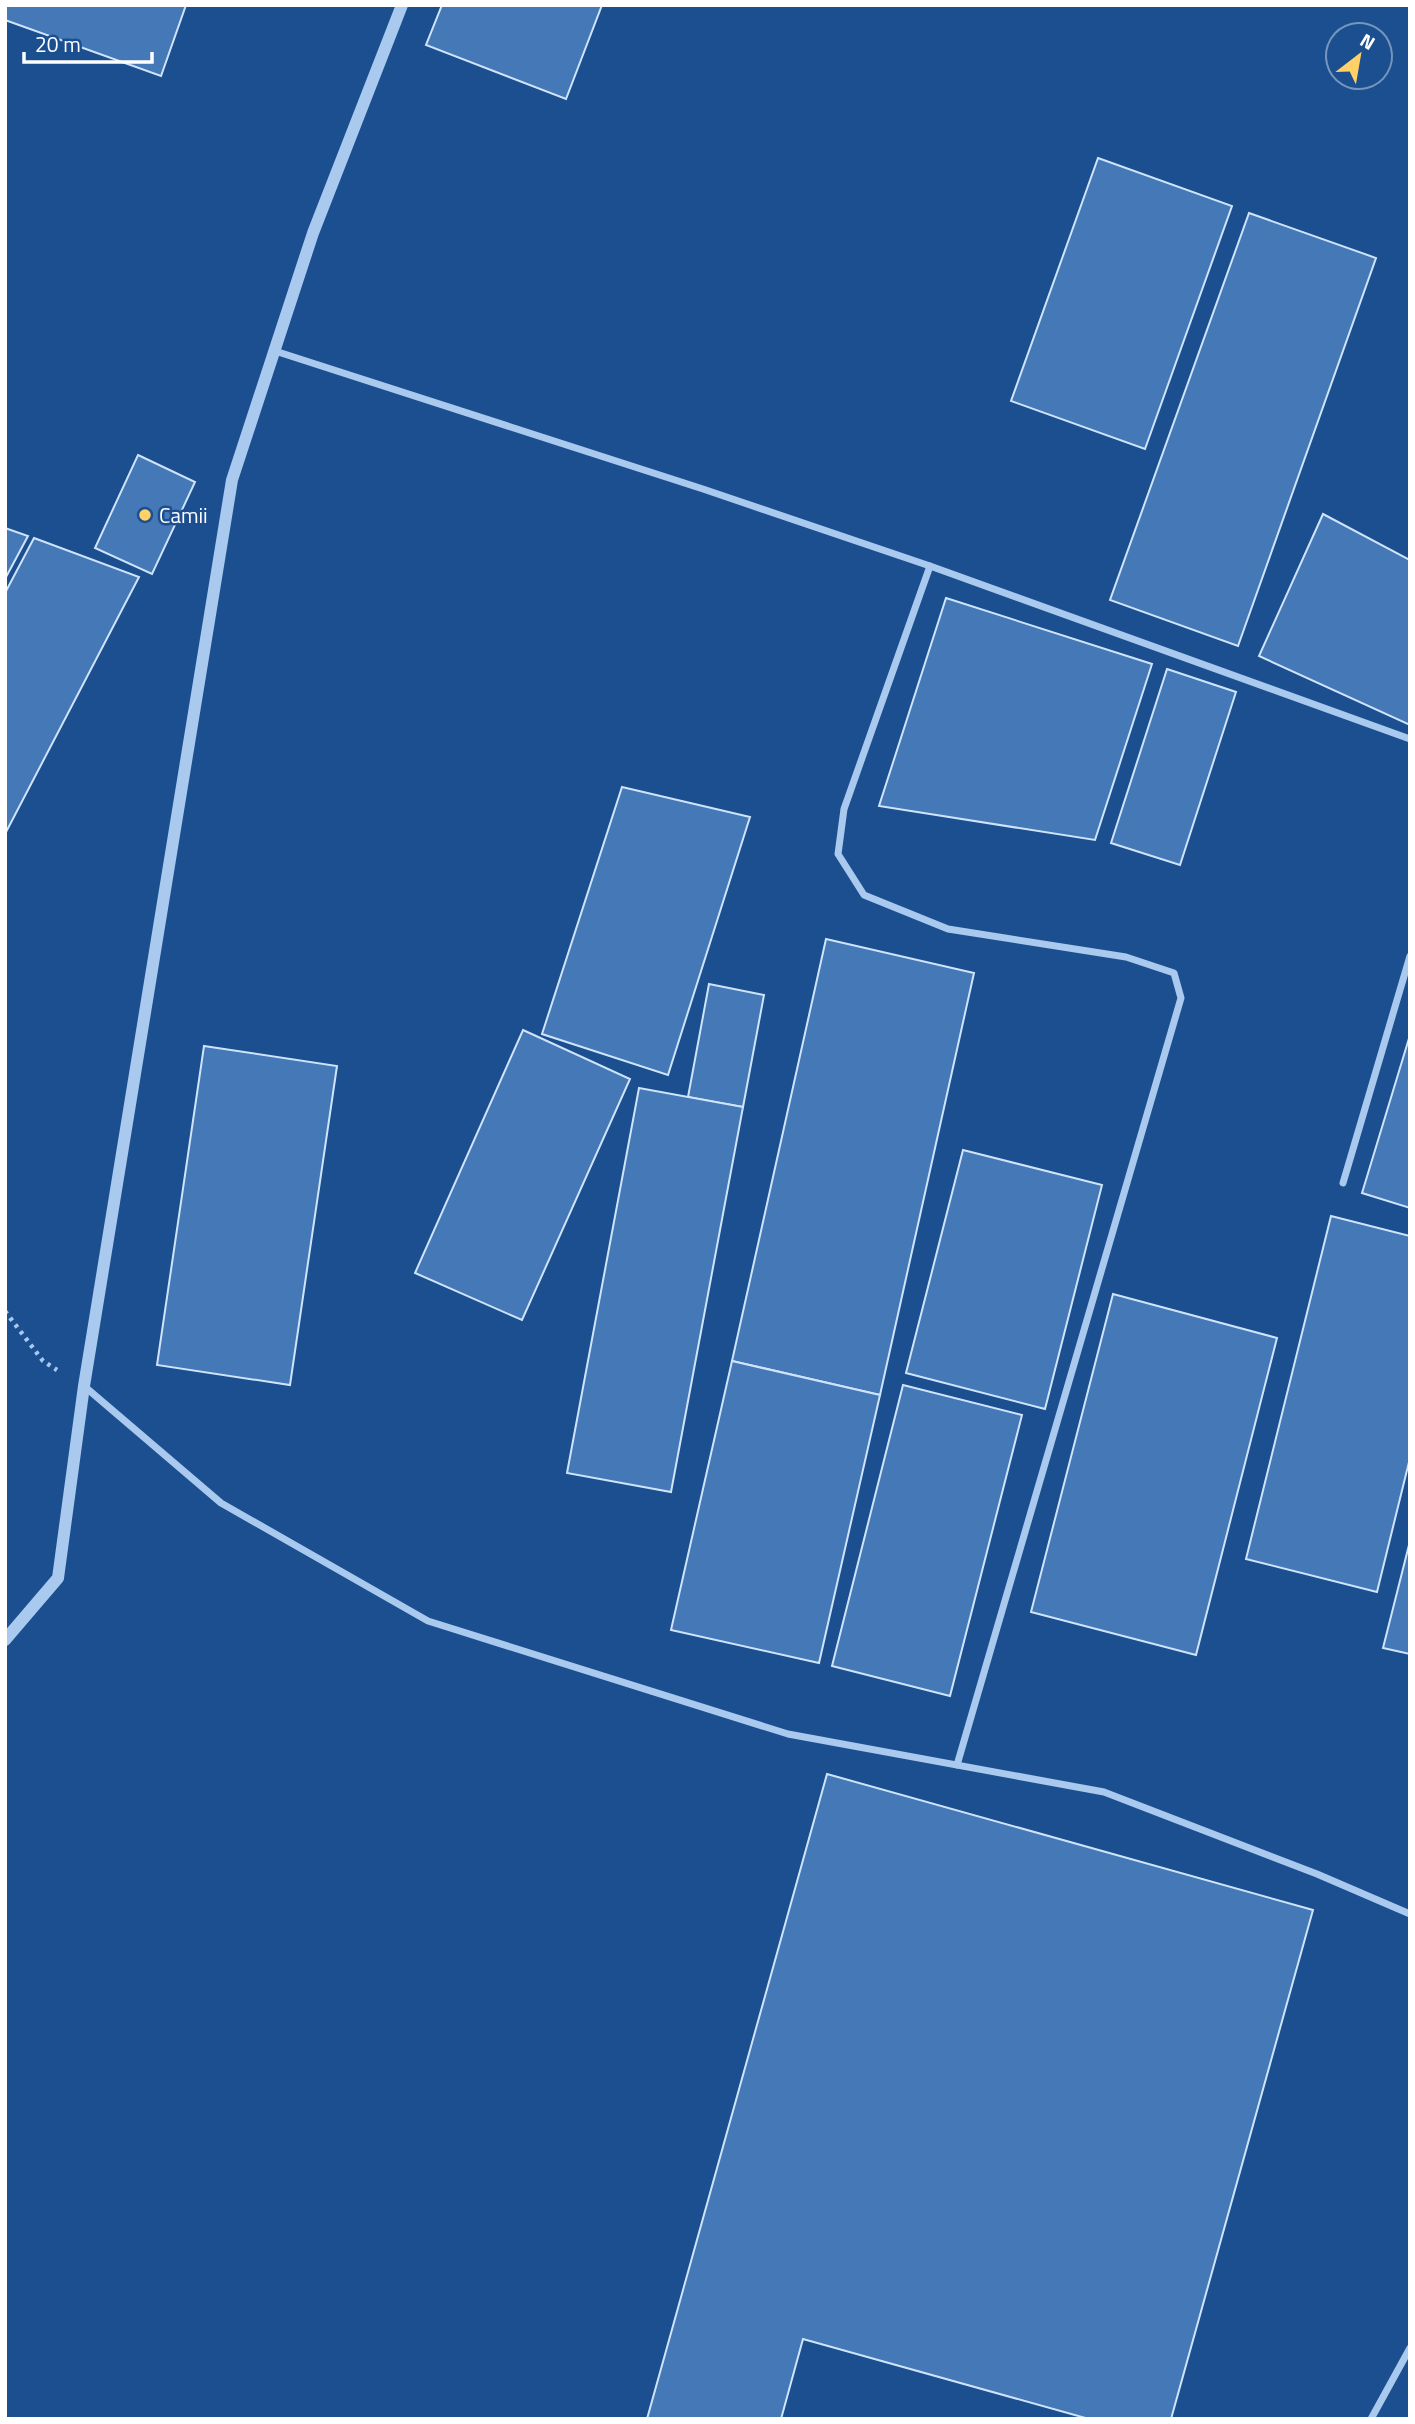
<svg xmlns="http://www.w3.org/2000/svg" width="1415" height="2424" font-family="'Titillium Web',sans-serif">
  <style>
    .building { fill: #4478b7; stroke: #cfe3fa; stroke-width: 2 }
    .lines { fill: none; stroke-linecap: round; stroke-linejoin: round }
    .path { stroke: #a9c9ee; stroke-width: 4.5; stroke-dasharray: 3.5 5; stroke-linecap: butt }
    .minor { stroke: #a9c9ee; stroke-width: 7 }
    .tertiary { stroke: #a9c9ee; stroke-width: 12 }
    .poi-dot { fill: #ffd166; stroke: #1b4f8f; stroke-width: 2.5 }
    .labels { text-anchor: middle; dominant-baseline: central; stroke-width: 5; stroke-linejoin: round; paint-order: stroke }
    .poi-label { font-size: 21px; fill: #fff; stroke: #1b4f8f; text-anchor: start }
  </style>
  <rect width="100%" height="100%" fill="#1b4f8f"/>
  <!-- building -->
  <g class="building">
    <polygon points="5,5 186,5 161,76 5,20"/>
    <polygon points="442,5 602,5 566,99 426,45"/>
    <polygon points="1098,158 1232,206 1145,449 1011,401"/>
    <polygon points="1249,213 1376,258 1238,646 1110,600"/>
    <polygon points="138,455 195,482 152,574 95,548"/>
    <polygon points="1323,514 1410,560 1410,725 1259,656"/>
    <polygon points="5,528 28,536 5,579"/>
    <polygon points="34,538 139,577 5,834 5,593"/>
    <polygon points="946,598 1152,664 1095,840 879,806"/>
    <polygon points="1167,669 1236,692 1180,865 1111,843"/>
    <polygon points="622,787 750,817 668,1075 542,1034"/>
    <polygon points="826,939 974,973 880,1395 732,1361"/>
    <polygon points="709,984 764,995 743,1107 688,1097"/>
    <polygon points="523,1030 630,1079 522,1320 415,1273"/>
    <polygon points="1410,1035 1410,1208 1362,1193"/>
    <polygon points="204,1046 337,1066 290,1385 157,1365"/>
    <polygon points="639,1088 743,1107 671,1492 567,1473"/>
    <polygon points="963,1150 1102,1185 1045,1409 906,1373"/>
    <polygon points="1331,1216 1410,1236 1410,1458 1377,1592 1246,1559"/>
    <polygon points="1113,1294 1277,1338 1196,1655 1031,1612"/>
    <polygon points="732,1361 880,1395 819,1663 671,1630"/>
    <polygon points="903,1385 1022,1415 950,1696 832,1666"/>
    <polygon points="1410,1541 1410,1654 1383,1648"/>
    <polygon points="827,1774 1313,1910 1171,2419 1089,2419 803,2339 781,2419 647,2419"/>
  </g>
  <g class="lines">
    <!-- path -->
    <polyline class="path" points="5,1311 43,1361 57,1370"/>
    <!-- minor -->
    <g class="minor">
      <polyline points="275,351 703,489 930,566 844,809 838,854 864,895 948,929 1126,957 1174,973 1181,998 957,1765"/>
      <polyline points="930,566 1410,739"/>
      <polyline points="1343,1183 1410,956"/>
      <polyline points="84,1386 221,1503 428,1621 788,1734 1104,1792 1317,1874 1410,1914"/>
      <polyline points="1371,2419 1410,2348"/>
    </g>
    <!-- tertiary -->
    <polyline class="tertiary" points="5,1640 58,1578 84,1386 232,480 313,233 402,5"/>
  </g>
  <!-- markers -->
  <circle class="poi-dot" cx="145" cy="515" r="7"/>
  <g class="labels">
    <!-- poi labels -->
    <g class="poi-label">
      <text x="159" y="515">Camii</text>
    </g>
  </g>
  <!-- border -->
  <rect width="1415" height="2424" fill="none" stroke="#ffffff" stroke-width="14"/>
  <!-- north arrow -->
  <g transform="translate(1359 56) rotate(31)"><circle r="33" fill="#1b4f8f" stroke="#7695bc" stroke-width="2"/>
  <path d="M0-5L12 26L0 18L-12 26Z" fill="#ffd166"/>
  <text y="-10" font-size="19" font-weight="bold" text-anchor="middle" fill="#ffffff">N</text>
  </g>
  <!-- scale -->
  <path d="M24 52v10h128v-10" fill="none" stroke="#ffffff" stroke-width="3.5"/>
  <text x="35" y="52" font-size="21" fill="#ffffff" stroke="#1b4f8f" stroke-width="5" paint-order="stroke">20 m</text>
</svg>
